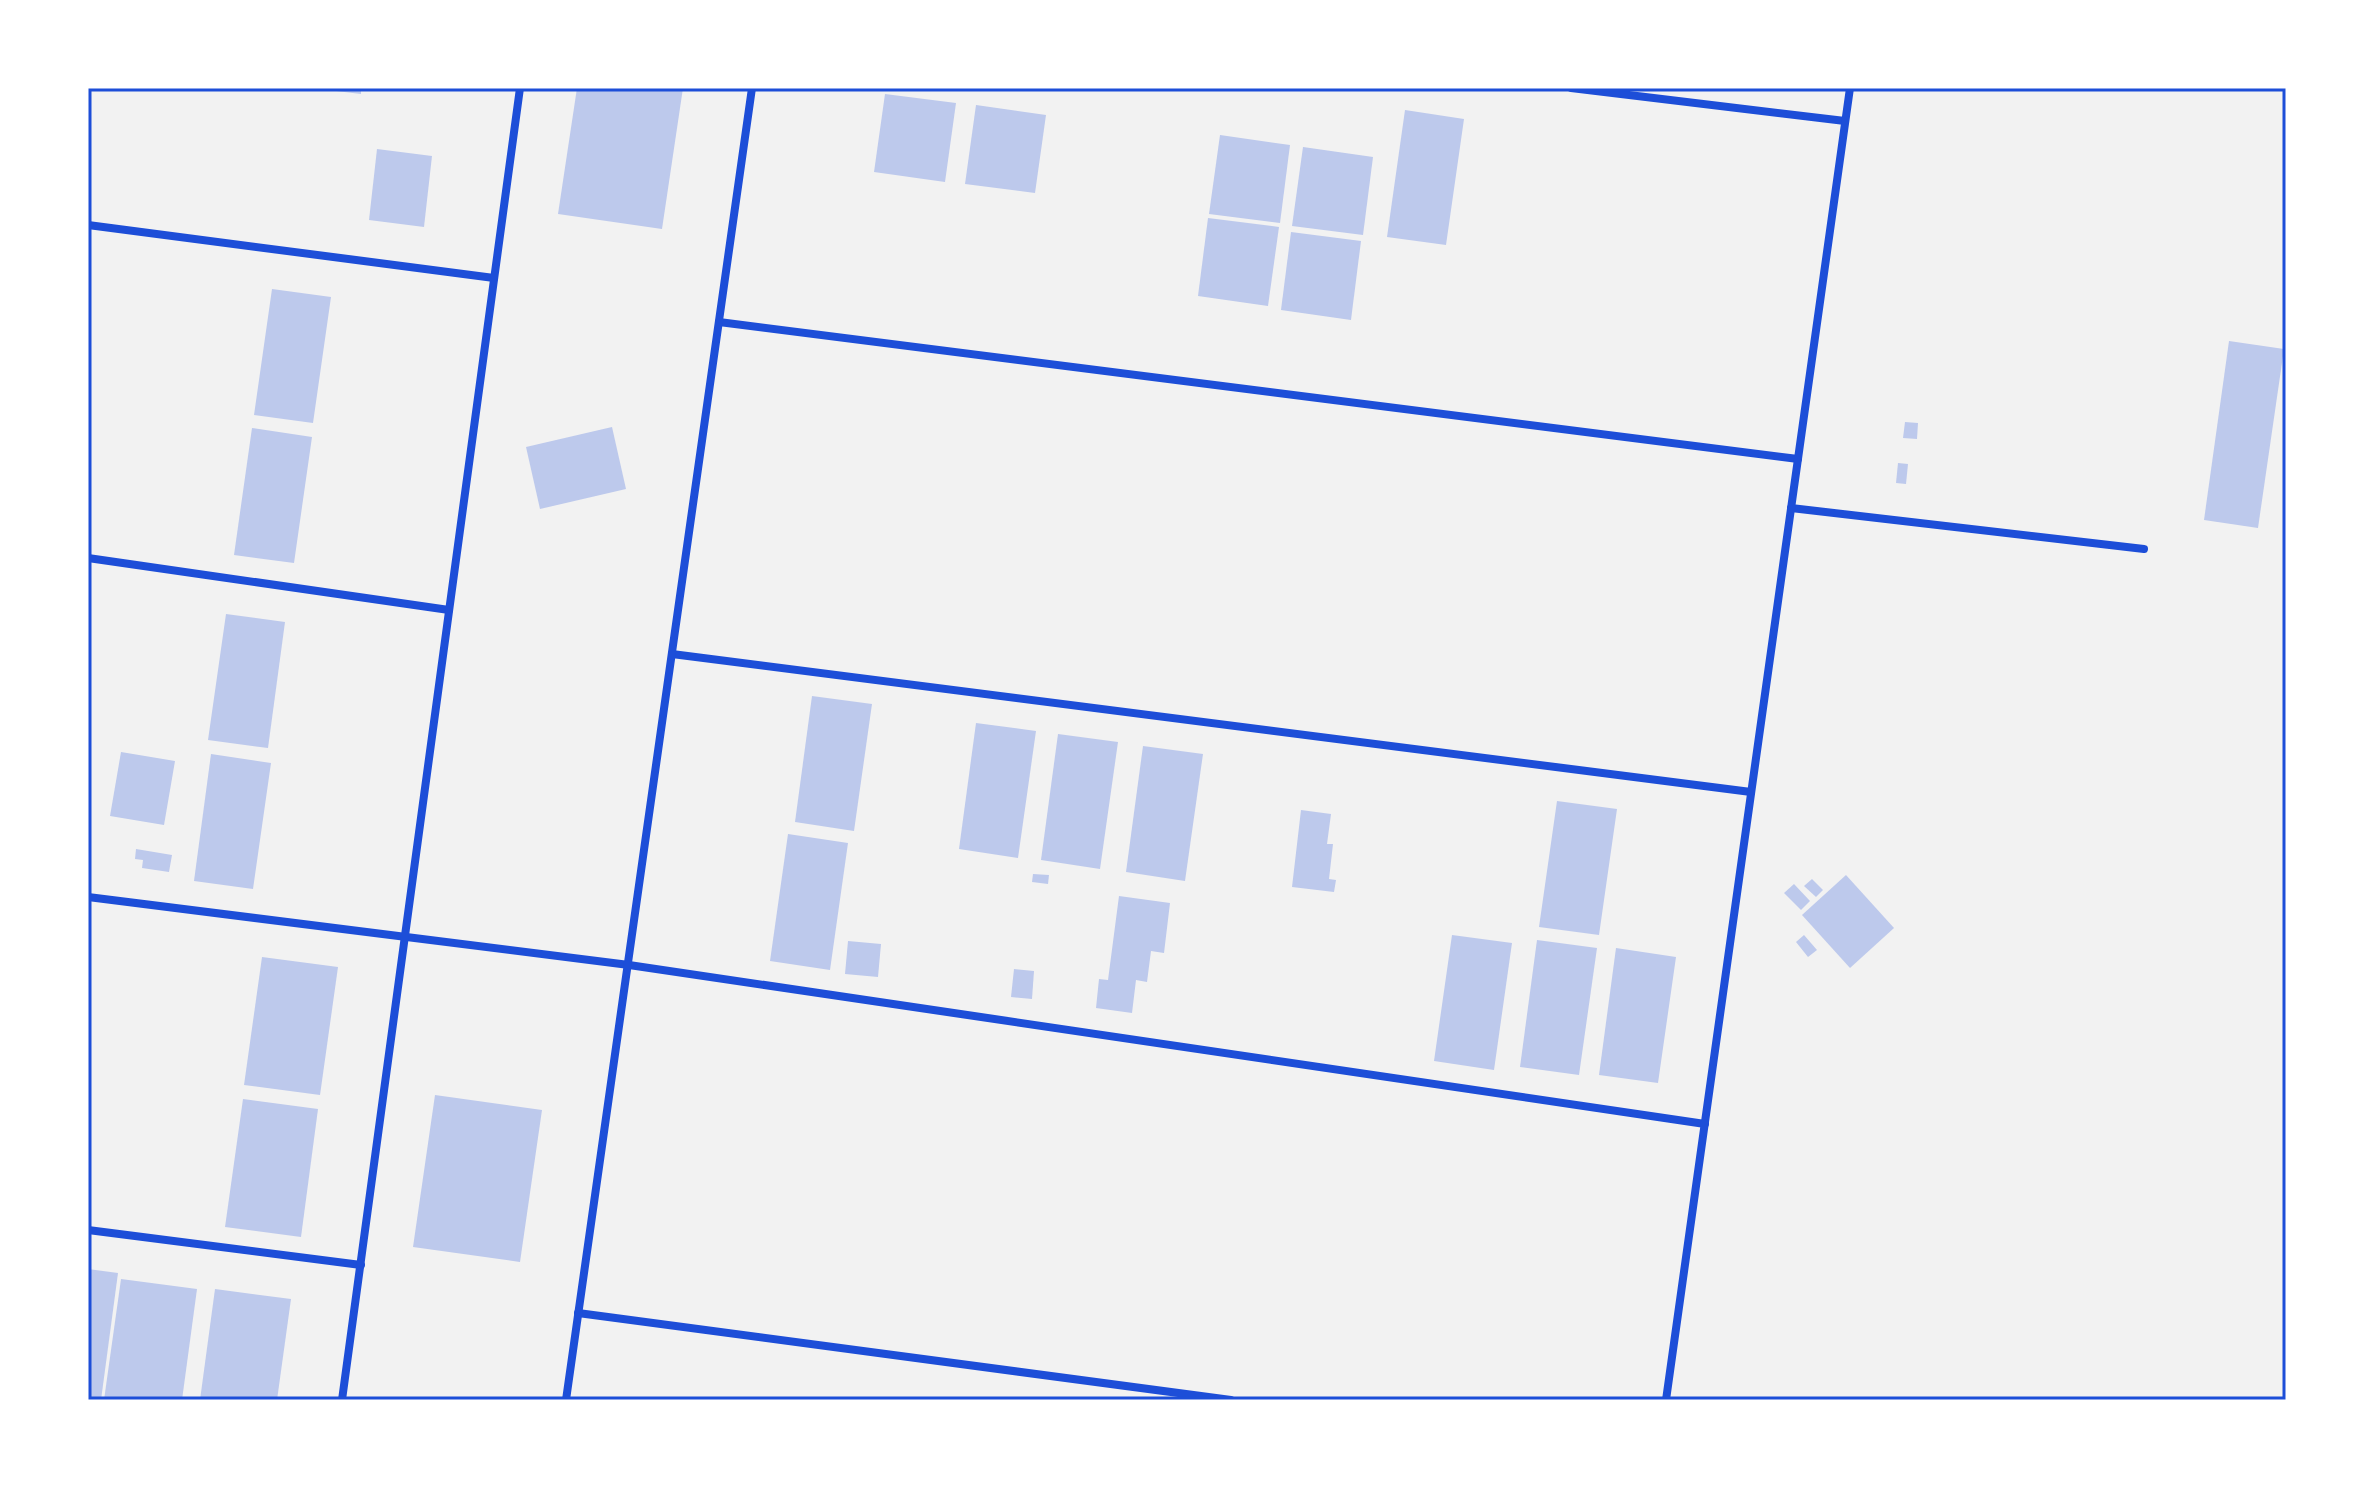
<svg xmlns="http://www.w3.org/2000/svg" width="2374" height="1488" font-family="Barlow,sans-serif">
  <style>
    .building { fill: #bdc9ec }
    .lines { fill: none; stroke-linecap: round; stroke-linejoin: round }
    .minor { stroke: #1d4ed8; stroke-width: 8 }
    .neatline { fill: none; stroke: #1d4ed8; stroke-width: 3 }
  </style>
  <rect width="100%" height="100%" fill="#f2f2f2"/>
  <!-- building -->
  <g class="building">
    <polygon points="328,88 361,88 361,94 328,90"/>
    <polygon points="577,88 683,88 662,229 558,214"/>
    <polygon points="885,94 956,103 945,182 874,172"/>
    <polygon points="976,105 1046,115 1035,193 965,184"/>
    <polygon points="1405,110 1464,119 1446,245 1387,237"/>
    <polygon points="1220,135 1290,145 1280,223 1209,214"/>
    <polygon points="1303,147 1373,157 1363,235 1292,226"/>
    <polygon points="377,149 432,156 424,227 369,220"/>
    <polygon points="1208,218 1279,227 1268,306 1198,296"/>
    <polygon points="1291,232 1361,241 1351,320 1281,310"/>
    <polygon points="272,289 331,297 313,423 254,415"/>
    <polygon points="2229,341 2284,349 2258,528 2204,520"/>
    <polygon points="1905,422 1918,423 1917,439 1903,438"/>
    <polygon points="612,427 626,489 540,509 526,447"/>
    <polygon points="252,428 312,437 294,563 234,555"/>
    <polygon points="1898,463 1908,464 1906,484 1896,483"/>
    <polygon points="226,614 285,622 268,748 208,740"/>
    <polygon points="812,696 872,704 854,831 795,822"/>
    <polygon points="976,723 1036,731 1018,858 959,849"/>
    <polygon points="1058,734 1118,742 1100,869 1041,860"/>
    <polygon points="1143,746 1203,754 1185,881 1126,872"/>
    <polygon points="121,752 175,761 164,825 110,816"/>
    <polygon points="211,754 271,763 253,889 194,881"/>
    <polygon points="1557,801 1617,809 1599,935 1539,927"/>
    <polygon points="1301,810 1331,814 1327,844 1333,844 1329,879 1336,880 1334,892 1292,887"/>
    <polygon points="788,834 848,843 830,970 770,961"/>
    <polygon points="136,849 172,855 169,872 142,868 143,860 135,859"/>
    <polygon points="1033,874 1049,875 1048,884 1032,882"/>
    <polygon points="1846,875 1894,928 1850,968 1802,915"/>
    <polygon points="1812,879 1823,890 1816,897 1804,886"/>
    <polygon points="1794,884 1810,901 1801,910 1784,893"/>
    <polygon points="1119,896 1170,903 1164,953 1151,951 1147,982 1136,980 1132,1013 1096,1008 1099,979 1108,980"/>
    <polygon points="1452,935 1512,943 1494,1070 1434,1061"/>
    <polygon points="1804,935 1817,950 1808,957 1796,942"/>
    <polygon points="1537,940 1597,948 1579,1075 1520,1067"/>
    <polygon points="848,941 881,944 878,977 845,974"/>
    <polygon points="1616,948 1676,957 1658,1083 1599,1075"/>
    <polygon points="262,957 338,967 320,1095 244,1085"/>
    <polygon points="1014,969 1034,971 1032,999 1011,997"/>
    <polygon points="435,1095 542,1110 520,1262 413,1247"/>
    <polygon points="243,1099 318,1109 301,1237 225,1227"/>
    <polygon points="88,1269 118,1273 101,1400 88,1399"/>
    <polygon points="121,1279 197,1289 182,1400 104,1400"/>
    <polygon points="215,1289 291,1299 277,1400 200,1400"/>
  </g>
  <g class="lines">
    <!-- minor -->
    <g class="minor">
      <polyline points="1571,88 1845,121"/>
      <polyline points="88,225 494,278"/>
      <polyline points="719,322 1798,459"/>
      <polyline points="1791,508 2144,549"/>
      <polyline points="88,558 449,610"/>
      <polyline points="672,654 1751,792"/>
      <polyline points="88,897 629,965 1705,1124"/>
      <polyline points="88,1230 361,1265"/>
      <polyline points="578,1313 1231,1400"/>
      <polyline points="342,1400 520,88"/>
      <polyline points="566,1400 752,88"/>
      <polyline points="1666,1400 1850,88"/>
    </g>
  </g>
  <!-- border -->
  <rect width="2374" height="1488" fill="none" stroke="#ffffff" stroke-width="180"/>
  <rect x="90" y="90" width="2194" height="1308" class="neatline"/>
</svg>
